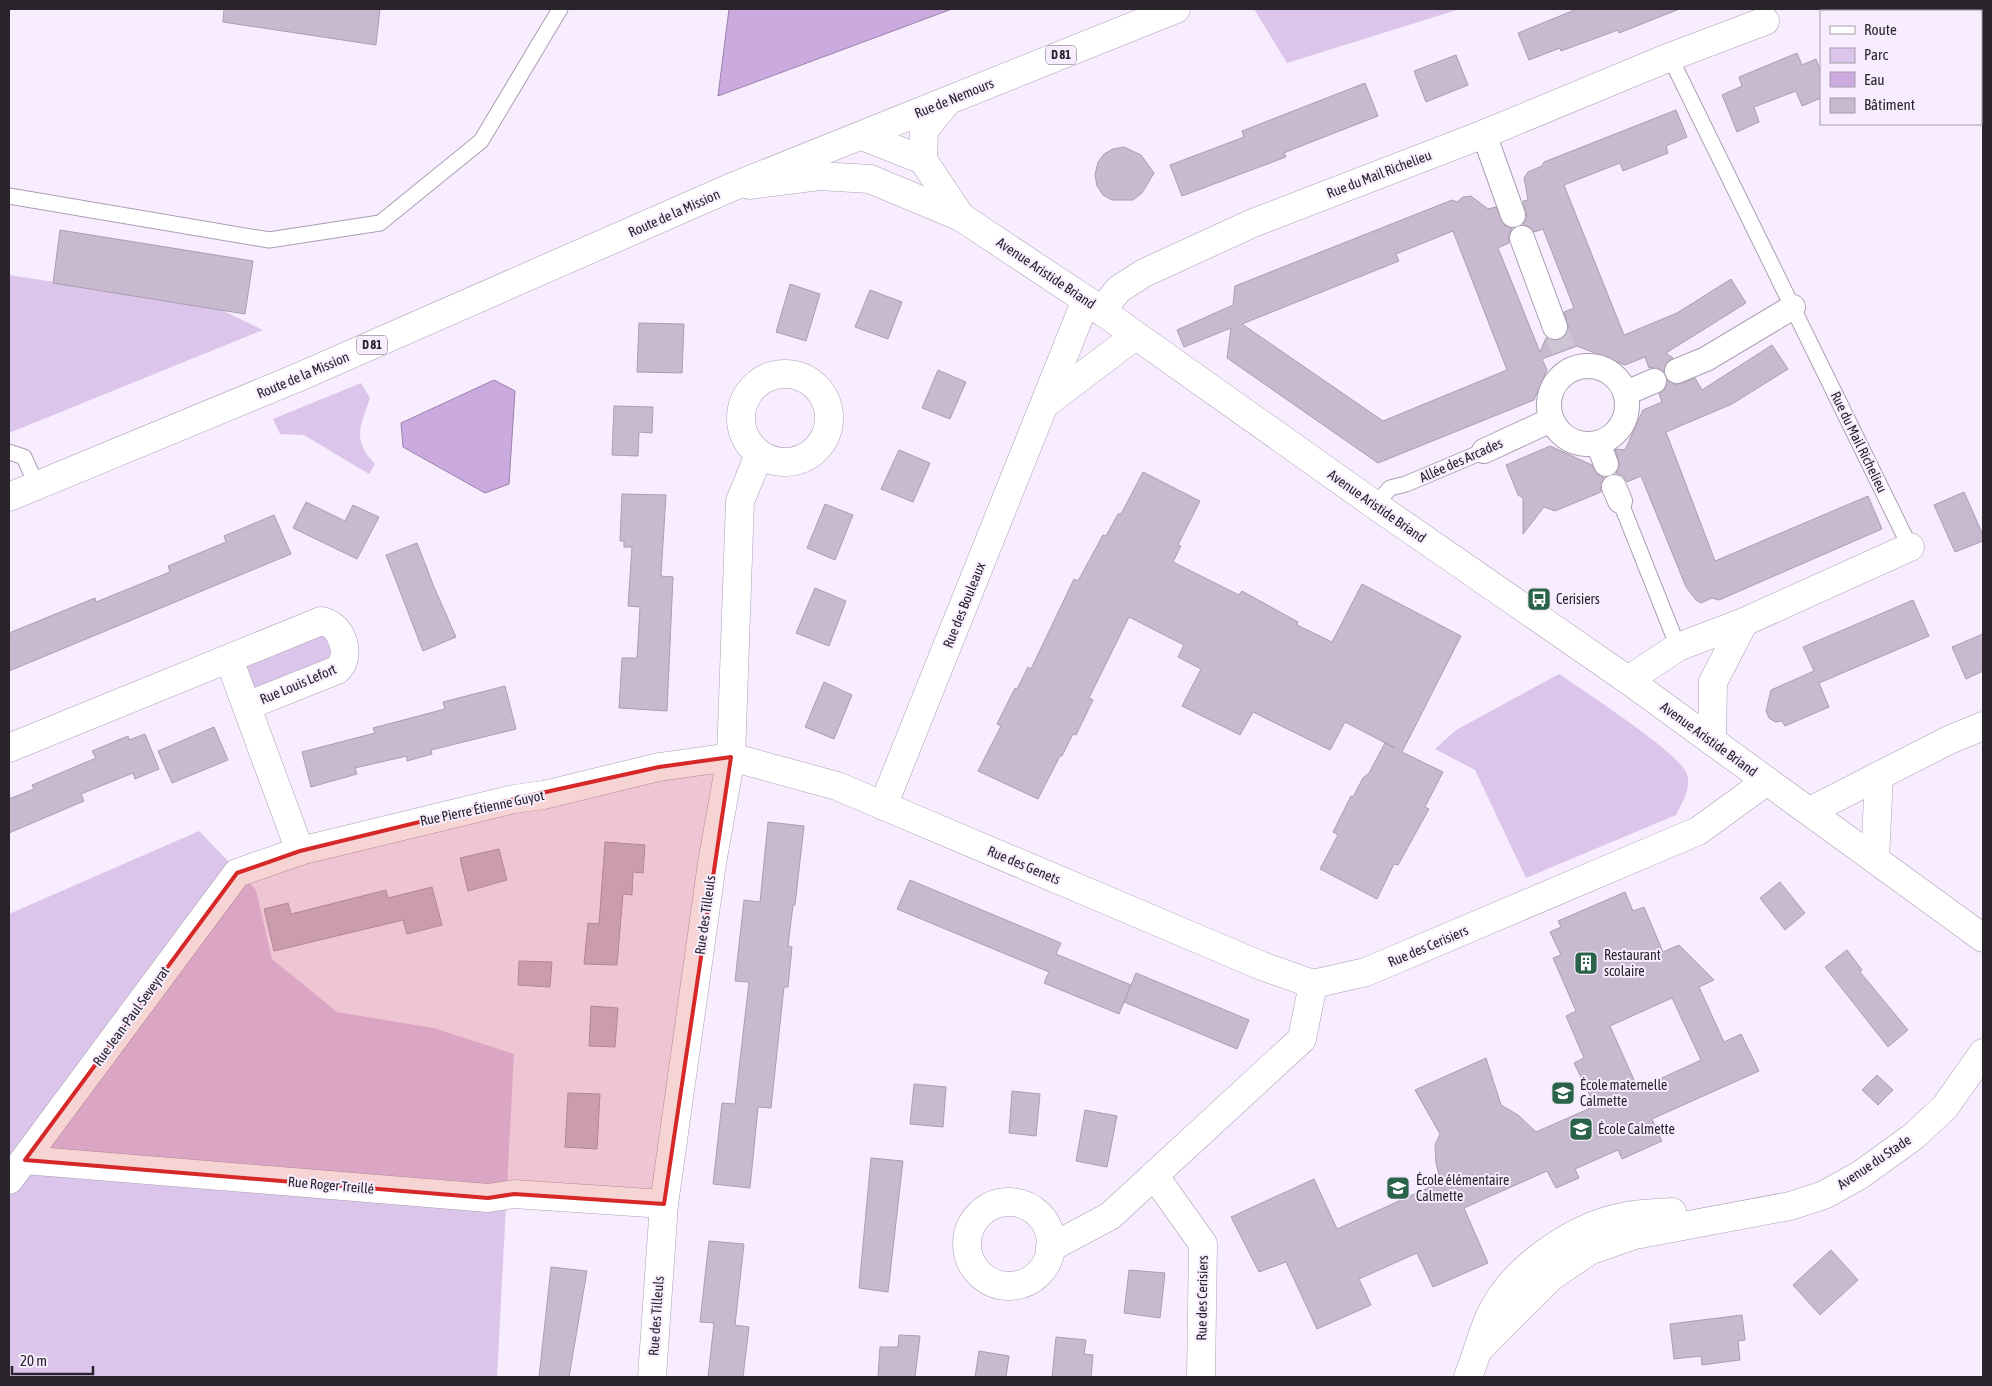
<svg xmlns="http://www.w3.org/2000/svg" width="1992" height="1386" font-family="'Asap Condensed',sans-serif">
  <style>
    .green { fill: #dcc5eb }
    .water { fill: #cbaae0; stroke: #9a82aa }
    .building { fill: #c7bacf; stroke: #aa9eb2; fill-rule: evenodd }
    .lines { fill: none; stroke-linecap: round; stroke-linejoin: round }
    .pedestrian-tunnel { stroke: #cec5d4; stroke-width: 24; stroke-dasharray: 24 12; stroke-linecap: butt }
    .service-casing { stroke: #ab9fb3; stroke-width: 17 }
    .pedestrian-casing { stroke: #ab9fb3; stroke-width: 26 }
    .minor-casing { stroke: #ab9fb3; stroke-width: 29 }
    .primary-casing { stroke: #ab9fb3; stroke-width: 29 }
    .service { stroke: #fff; stroke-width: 15 }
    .pedestrian { stroke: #fff; stroke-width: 24 }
    .minor { stroke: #fff; stroke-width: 28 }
    .primary { stroke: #fff; stroke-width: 28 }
    .marked { fill: #d62828; fill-opacity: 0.2; stroke: #d62828; stroke-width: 4; stroke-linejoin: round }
    .labels { text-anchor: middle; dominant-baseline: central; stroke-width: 4; stroke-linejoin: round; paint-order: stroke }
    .shield { fill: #f7edfe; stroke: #67606b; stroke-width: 1 }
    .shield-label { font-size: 12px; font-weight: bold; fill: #29242c }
    .street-label { font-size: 14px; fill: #29242c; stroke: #f7edfe }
    .poi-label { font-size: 14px; fill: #29242c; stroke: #f7edfe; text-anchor: start }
  </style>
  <rect width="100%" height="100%" fill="#f7edfe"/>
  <!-- green -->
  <g class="green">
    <polygon points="1254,9 1460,9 1287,63"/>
    <polygon points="9,275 215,307 263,330 9,433"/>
    <path d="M361,383l9,15c-10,29 -18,42 5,66l-6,10 -65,-39 -24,-1 -7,-15z"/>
    <polygon points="323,632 334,658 254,690 243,664"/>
    <path d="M1559,674c25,17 117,77 127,98 7,14 -4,31 -10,43l-150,63 -51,-108 -40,-21 21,-19z"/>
    <polygon points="199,831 256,890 272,959 337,1012 434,1028 514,1054 497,1377 9,1377 9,914"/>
  </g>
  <!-- water -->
  <g class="water">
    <polygon points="729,9 952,9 718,96"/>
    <polygon points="494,380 515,391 509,484 485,493 403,447 401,423"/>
  </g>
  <!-- building -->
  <g class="building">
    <polygon points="224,9 380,9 376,45 223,22"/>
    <polygon points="1577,9 1676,9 1677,10 1619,33 1618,30 1561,51 1560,48 1529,60 1518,33"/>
    <polygon points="1797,53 1802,65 1816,59 1821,73 1821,98 1802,106 1796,91 1754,107 1759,122 1737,132 1722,95 1742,86 1739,77"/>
    <polygon points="1456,55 1468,85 1426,102 1414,71"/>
    <polygon points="1365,83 1378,116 1296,148 1284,153 1286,157 1182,196 1170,165 1244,137 1242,131"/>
    <path d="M1676,110l11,27 -21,9 2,7 -45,18 -3,-8 -56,22 60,150 53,-22 54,-34 15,24 -80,50 7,5 -7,5 -2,9 -8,-5 -7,1 -4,-11 -20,8 -48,-19 -35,13 5,11 -13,30 -156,63 -151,-105 4,-30 -47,19 -7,-17 56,-25 2,-19 217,-86 5,2 6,-5 8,-1 17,13 8,-2 8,18 8,3 -3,7v8l-11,5 42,104 6,-14 13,2 7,-5 3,-6 -5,-17 10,-4 -31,-79 -9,3 -4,-5 -7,-2 4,-8 -4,-16 5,-1 -4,-22 4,-6 14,-6 2,-4zM1453,231l54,139 -124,51 -141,-97 157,-63 -3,-7z"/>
    <polygon points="1124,147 1141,155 1154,173 1142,193 1133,200 1112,200 1103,195 1097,186 1095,175 1098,162 1104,154 1113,149"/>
    <polygon points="60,230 253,261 245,314 53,283"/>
    <polygon points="790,284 820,294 806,341 776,332"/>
    <polygon points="870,290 902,302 888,339 855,327"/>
    <polygon points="639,323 684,324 682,373 637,372"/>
    <polygon points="1772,345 1788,369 1732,404 1666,432 1715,561 1868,496 1882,529 1719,600 1712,598 1701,603 1696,600 1686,587 1641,476 1627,482 1623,476 1616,473 1620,466 1615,449 1625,450 1643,410 1662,402 1659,394 1665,389 1667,380 1676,385 1695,378 1702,390"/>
    <polygon points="938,370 966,382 950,419 922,408"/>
    <polygon points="614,406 653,407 652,433 639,432 638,456 612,455"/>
    <polygon points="1550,446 1592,465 1597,474 1604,478 1600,485 1601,492 1555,511 1544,507 1523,534 1523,498 1518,495 1506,465"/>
    <polygon points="899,450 930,463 913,502 881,489"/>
    <polygon points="1143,472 1200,501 1178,545 1181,546 1173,562 1239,595 1242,591 1298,622 1297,625 1332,642 1362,584 1461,636 1402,752 1443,772 1425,807 1429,809 1398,865 1394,864 1377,899 1320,869 1338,835 1333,832 1351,796 1353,797 1363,778 1369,773 1385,743 1395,748 1345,722 1330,750 1253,712 1240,735 1182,706 1201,669 1178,657 1184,645 1129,617 1089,698 1093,700 1076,735 1073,734 1062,756 1060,756 1038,799 978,771 1001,726 997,724 1015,688 1017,689 1028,667 1031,669 1074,579 1078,581 1103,535 1106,536 1118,514 1121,514"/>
    <polygon points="1964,492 1983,535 1983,541 1955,552 1934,505"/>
    <polygon points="622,494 666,495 661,576 673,577 667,711 619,708 622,658 637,658 640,607 628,606 632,547 624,547 624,541 620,541"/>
    <polygon points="306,502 345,521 353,505 379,517 357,559 293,528"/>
    <polygon points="825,504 853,515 835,560 807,548"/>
    <polygon points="274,515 291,554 9,671 9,633 95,598 96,602 170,572 168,566 226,542 224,536"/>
    <polygon points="417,543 434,587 456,637 423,651 386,555"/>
    <polygon points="815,588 846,601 829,646 796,633"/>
    <polygon points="1913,600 1929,636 1819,683 1829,707 1785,726 1782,721 1775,722 1769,718 1766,711 1771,690 1814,671 1803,647"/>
    <polygon points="1983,634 1983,671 1966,679 1952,647"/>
    <polygon points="824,682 852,695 834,739 805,727"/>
    <polygon points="505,686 516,729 431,750 432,754 407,761 407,756 355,768 357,774 311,787 302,752 375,733 373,728 445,709 443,702"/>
    <polygon points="214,727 228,760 172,783 158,751"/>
    <polygon points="145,734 159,769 135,779 133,773 81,794 84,801 9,833 9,799 34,789 32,785 96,758 92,751 128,736 129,740"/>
    <polygon points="768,822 804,826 795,905 793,905 788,946 792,947 788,987 784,987 771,1108 758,1107 750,1188 713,1184 722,1103 735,1104 749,982 735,981 744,900 760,902"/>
    <polygon points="605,842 645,845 643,873 633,872 632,895 623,894 617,965 584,964 588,923 599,924"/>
    <polygon points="499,849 507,880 468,891 460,858"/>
    <polygon points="910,880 1061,943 1056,954 1131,985 1119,1014 1044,983 1049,972 897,909"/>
    <polygon points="1780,882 1805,913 1785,930 1760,898"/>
    <polygon points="432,887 442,925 407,934 403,920 274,951 264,909 288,903 291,914 386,890 388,898"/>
    <path d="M1625,892l8,19 11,-4 19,45 16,-7 35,35 -15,7 25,55 17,-8 18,37 -107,48 10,22 -40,18 -4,-9 -43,19 4,9 -23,10 -9,-17 -83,37 24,55 -55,24 -16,-34 -58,26 12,26 -54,24 -31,-67 -27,10 -28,-55 83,-38 23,50 104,-47 -5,-19 -1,-18 5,-11 -25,-44 71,-32 15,47 17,10 18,17 59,-26 -21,-43 10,-5 -18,-42 10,-5 -23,-53 8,-3 -11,-23 11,-5 -3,-6zM1672,998l29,62 -63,29 -28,-63z"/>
    <polygon points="1847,950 1862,970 1860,972 1908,1030 1888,1047 1825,967"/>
    <polygon points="519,961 552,962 550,987 518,985"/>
    <polygon points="1136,973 1249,1020 1237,1049 1124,1002"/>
    <polygon points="591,1006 618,1008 615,1047 589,1046"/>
    <polygon points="1877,1075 1893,1090 1878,1105 1862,1090"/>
    <polygon points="914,1084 946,1087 943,1127 910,1124"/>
    <polygon points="1012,1091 1040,1094 1036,1136 1009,1133"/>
    <polygon points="568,1093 600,1094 597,1149 565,1147"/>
    <polygon points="1085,1110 1117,1116 1107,1167 1076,1161"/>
    <polygon points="871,1158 903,1161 888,1292 859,1288"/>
    <polygon points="709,1241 744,1244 735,1325 749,1327 743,1377 708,1377 714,1323 700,1322"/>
    <polygon points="1831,1250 1858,1280 1820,1315 1793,1285"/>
    <polygon points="551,1267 587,1271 569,1377 539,1377"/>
    <polygon points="1129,1270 1165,1273 1160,1318 1124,1313"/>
    <polygon points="1742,1315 1745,1340 1738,1341 1740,1360 1702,1365 1701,1356 1674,1359 1670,1324"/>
    <polygon points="899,1335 920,1336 915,1377 878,1377 880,1347 898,1347"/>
    <polygon points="1056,1337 1086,1340 1084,1354 1093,1355 1091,1377 1052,1377"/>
    <polygon points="979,1351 1009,1356 1006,1377 975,1377"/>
  </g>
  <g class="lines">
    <!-- pedestrian-tunnel -->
    <polyline class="pedestrian-tunnel" points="1555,327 1564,351"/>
    <!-- service casing -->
    <g class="service-casing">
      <g id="service">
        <polyline points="1670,57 1910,547"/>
        <polyline points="9,196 269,240 380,223 481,141 560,9"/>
        <polyline points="9,452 24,457 37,486"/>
        <polyline points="1620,501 1678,647"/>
        <polyline points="1375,505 1390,488 1406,484 1484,451"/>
      </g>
    </g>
    <!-- pedestrian casing -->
    <g class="pedestrian-casing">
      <g id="pedestrian">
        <polyline points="1484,134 1513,215"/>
        <polyline points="1522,238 1555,327"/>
        <circle cx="1588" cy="405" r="39"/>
        <polyline points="1677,371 1706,359 1793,307"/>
        <polyline points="1626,393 1654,381"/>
        <polyline points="1598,443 1606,464"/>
        <polyline points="1484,451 1551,420"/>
        <polyline points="1614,487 1620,501"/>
      </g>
    </g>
    <!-- minor casing -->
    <g class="minor-casing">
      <g id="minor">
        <polyline points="947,102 924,130 923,160 961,217"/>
        <polyline points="862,136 923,160"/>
        <polyline points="749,185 819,176 870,179 961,217 1086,300 1375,505 1628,680 1983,938"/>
        <polyline points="1101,311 1119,289 1144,273 1253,223 1484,134 1670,57 1765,21"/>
        <circle cx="785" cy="418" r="44"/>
        <polyline points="1045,404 1135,336"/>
        <polyline points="229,659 300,851"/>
        <polyline points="1628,680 1678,647 1744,622 1910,547"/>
        <polyline points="1712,741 1713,682 1744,622"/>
        <path d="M9,748l312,-127c21,3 32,35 16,49l-90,36"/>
        <polyline points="883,806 1086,300"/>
        <polyline points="1810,811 1949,740 1983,726"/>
        <polyline points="1875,859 1879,776"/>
        <polyline points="25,1160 488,1198 514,1194 664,1204"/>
        <polyline points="1154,1175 1203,1244 1201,1377"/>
        <polyline points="9,1180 237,873 300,851 514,799 544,795 659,767 731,757 837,786 1262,966 1313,984"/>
        <circle cx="1009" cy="1244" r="42"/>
        <polyline points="1050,1248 1110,1216 1302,1039 1313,984 1366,972 1698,831 1767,781"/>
        <polyline points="1478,1350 1552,1276 1591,1250 1635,1235 1790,1206 1824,1195 1860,1175 1914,1136 1945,1107 1983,1053"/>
        <polyline points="652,1377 664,1204 712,863 731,757 740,501 759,455"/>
        <path d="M1468,1377c8,-20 13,-41 22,-61 22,-48 85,-91 137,-100 14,-3 30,-3 45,-4"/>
      </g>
    </g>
    <!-- primary casing -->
    <g class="primary-casing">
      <polyline id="primary" points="9,497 299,377 732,187 1176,9"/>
    </g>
    <!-- service -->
    <use href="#service" class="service"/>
    <!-- pedestrian -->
    <use href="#pedestrian" class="pedestrian"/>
    <!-- minor -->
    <use href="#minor" class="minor"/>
    <!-- primary -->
    <use href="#primary" class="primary"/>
  </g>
  <!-- marked area -->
  <path class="marked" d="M731,757l-67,447 -150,-10 -26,4 -463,-38 212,-287 63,-22 214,-52 145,-32z"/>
  <!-- icons -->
  <defs>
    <g id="bus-square" transform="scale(1.25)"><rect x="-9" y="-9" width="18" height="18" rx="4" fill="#2b634a" stroke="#f7edfe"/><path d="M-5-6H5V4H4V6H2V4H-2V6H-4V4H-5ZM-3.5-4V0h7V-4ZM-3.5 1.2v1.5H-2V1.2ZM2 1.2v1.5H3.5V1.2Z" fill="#fff"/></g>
    <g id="building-square" transform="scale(1.25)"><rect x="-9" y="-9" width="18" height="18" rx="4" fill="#2b634a" stroke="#f7edfe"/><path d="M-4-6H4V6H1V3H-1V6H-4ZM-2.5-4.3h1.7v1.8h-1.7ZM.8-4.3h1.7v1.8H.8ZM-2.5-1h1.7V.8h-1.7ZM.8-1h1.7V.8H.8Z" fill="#fff"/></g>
    <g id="school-square" transform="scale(1.25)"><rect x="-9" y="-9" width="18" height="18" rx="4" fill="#2b634a" stroke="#f7edfe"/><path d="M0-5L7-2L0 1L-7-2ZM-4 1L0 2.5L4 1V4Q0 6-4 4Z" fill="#fff"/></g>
  </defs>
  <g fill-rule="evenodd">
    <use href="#bus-square" x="1539" y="599"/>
    <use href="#building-square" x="1586" y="963"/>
    <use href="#school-square" x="1563" y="1093"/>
    <use href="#school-square" x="1581" y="1129"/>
    <use href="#school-square" x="1398" y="1188"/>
  </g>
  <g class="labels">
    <!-- shield labels -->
    <g class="shield">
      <rect x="1046" y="45.5" width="30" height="19" rx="4"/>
      <rect x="357" y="335.5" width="30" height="19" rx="4"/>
    </g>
    <g class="shield-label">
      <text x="1061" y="55">D 81</text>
      <text x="372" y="345">D 81</text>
    </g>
    <!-- street labels -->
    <g class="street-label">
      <text transform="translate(954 98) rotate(-22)">Rue de Nemours</text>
      <text transform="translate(1379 174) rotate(-21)">Rue du Mail Richelieu</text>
      <text transform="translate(674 213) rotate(-24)">Route de la Mission</text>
      <text transform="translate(1046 273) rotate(34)">Avenue Aristide Briand</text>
      <text transform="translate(303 375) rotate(-23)">Route de la Mission</text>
      <text transform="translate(1859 442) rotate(64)">Rue du Mail Richelieu</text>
      <text transform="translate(1461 460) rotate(-24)">Allée des Arcades</text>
      <text transform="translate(1377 506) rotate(35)">Avenue Aristide Briand</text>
      <text transform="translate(964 605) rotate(-68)">Rue des Bouleaux</text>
      <text transform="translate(298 684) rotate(-23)">Rue Louis Lefort</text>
      <text transform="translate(1709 739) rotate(36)">Avenue Aristide Briand</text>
      <text transform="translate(482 808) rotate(-12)">Rue Pierre Étienne Guyot</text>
      <text transform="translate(1024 865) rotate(23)">Rue des Genets</text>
      <text transform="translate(705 915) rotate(-82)">Rue des Tilleuls</text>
      <text transform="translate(1428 946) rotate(-23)">Rue des Cerisiers</text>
      <text transform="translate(131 1016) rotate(-54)">Rue Jean-Paul Seveyrat</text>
      <text transform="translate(1874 1162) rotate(-34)">Avenue du Stade</text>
      <text transform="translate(331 1185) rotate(5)">Rue Roger Treillé</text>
      <text transform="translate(1202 1298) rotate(-89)">Rue des Cerisiers</text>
      <text transform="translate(656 1316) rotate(-86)">Rue des Tilleuls</text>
    </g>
    <!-- poi labels -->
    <g class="poi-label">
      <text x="1556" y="599">Cerisiers</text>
      <text x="1604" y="955">Restaurant<tspan x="1604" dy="16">scolaire</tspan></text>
      <text x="1580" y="1085">École maternelle<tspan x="1580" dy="16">Calmette</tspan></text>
      <text x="1598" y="1129">École Calmette</text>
      <text x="1416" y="1180">École élémentaire<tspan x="1416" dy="16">Calmette</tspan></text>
    </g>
  </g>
  <!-- border -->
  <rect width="1992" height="1386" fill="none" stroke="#29242c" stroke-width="20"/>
  <!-- legend -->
  <rect x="1820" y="10" width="162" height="115" fill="#f7edfe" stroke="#a59daa"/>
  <rect x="1830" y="26" width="25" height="8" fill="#ffffff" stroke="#a59daa"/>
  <text x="1864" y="35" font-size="15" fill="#29242c">Route</text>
  <rect x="1830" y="48" width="25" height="15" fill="#dcc5eb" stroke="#a59daa"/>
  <text x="1864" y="60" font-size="15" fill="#29242c">Parc</text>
  <rect x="1830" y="72" width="25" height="15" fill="#cbaae0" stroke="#a59daa"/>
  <text x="1864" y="85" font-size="15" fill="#29242c">Eau</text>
  <rect x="1830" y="98" width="25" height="15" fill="#c7bacf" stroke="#a59daa"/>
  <text x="1864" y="110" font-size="15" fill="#29242c">Bâtiment</text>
  <!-- scale -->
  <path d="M12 1366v8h81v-8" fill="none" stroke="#29242c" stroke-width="2.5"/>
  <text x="20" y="1366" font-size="15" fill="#29242c" stroke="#f7edfe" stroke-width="4" paint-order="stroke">20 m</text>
</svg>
